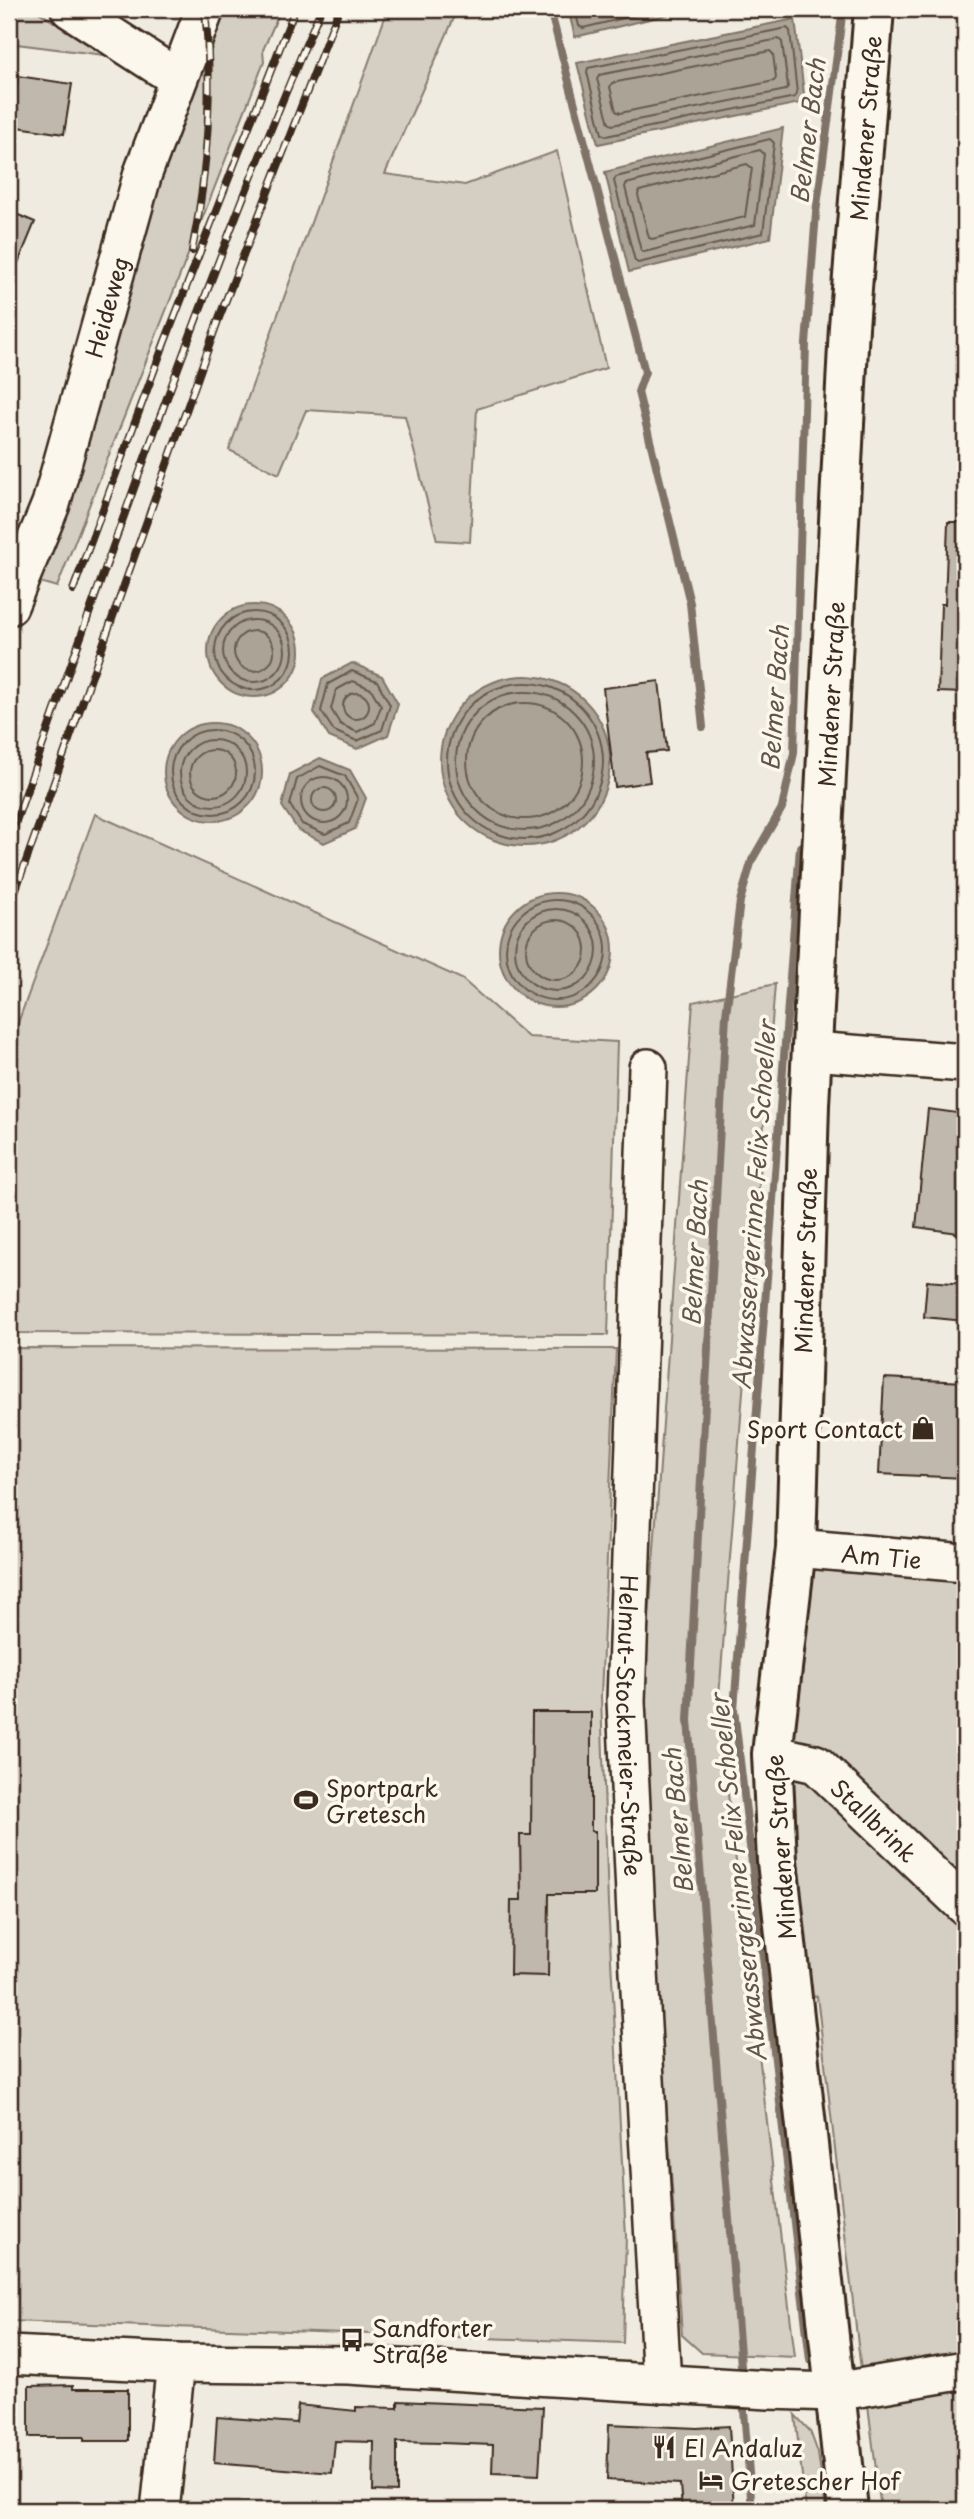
<svg xmlns="http://www.w3.org/2000/svg" width="974" height="2519" font-family="'Playpen Sans',sans-serif">
  <style>
    .green { fill: #d5cec3; stroke: #887c70; stroke-width: 2 }
    .water { fill: #aca397; stroke: #7f7367; stroke-width: 2 }
    .lines { fill: none; stroke-linecap: round; stroke-linejoin: round }
    .shore { stroke: #685a4e; stroke-width: 2 }
    .stream { stroke: #7f7367; stroke-width: 8 }
    .building { fill: #c0b8ad; stroke: #3b2a1e; stroke-width: 2 }
    .minor-casing { stroke: #3b2a1e; stroke-width: 42 }
    .major-casing { stroke: #3b2a1e; stroke-width: 44 }
    .minor { stroke: #fbf7ec; stroke-width: 37 }
    .major { stroke: #fbf7ec; stroke-width: 38 }
    .rail-casing { stroke: #3b2a1e; stroke-width: 8 }
    .rail { stroke: #fbf7ec; stroke-width: 5; stroke-dasharray: 16; stroke-linecap: butt }
    .labels { text-anchor: middle; dominant-baseline: central; stroke-width: 7; stroke-linejoin: round; paint-order: stroke }
    .street-label { font-size: 23px; fill: #3b2a1e; stroke: #fbf7ec }
    .poi-label { font-size: 23px; fill: #3b2a1e; stroke: #fbf7ec; text-anchor: start }
    .water-label { font-size: 24px; font-style: italic; fill: #635448; stroke: #fbf7ec }
  </style>
  <rect width="100%" height="100%" fill="#f0ebe0"/>
  <filter id="ink" filterUnits="userSpaceOnUse"><feTurbulence type="fractalNoise" baseFrequency=".0143" numOctaves="2"/><feDisplacementMap in="SourceGraphic" scale="14" xChannelSelector="R" yChannelSelector="G"/><feConvolveMatrix kernelMatrix="1 2 1 2 8 2 1 2 1" color-interpolation-filters="sRGB"/></filter>
  <g filter="url(#ink)">
    <!-- green -->
    <g class="green">
      <polygon points="9,9 34,9 104,55 9,43"/>
      <polygon points="220,9 281,9 263,50 264,62 57,587 36,581 158,175"/>
      <polygon points="388,9 458,9 385,174 465,185 557,151 606,368 477,409 470,542 437,540 405,416 306,410 279,474 229,450"/>
      <polygon points="95,814 462,979 528,1037 617,1042 608,1335 9,1333 9,1047"/>
      <polygon points="775,984 718,1710 795,2357 702,2353 682,2335 647,1818 644,1689 693,1002"/>
      <polygon points="9,1348 616,1349 601,1696 608,1904 626,2236 623,2343 9,2321"/>
      <polygon points="796,1548 965,1563 965,2355 861,2370 817,1996 791,1997 777,1861"/>
      <polygon points="965,2386 965,2510 881,2510 868,2405"/>
      <polygon points="795,2415 810,2431 818,2453 826,2510 806,2510"/>
    </g>
    <!-- water -->
    <g class="water">
      <polygon points="568,9 691,9 575,37"/>
      <polygon points="795,19 805,102 598,144 577,63"/>
      <polygon points="783,128 770,238 629,272 605,172"/>
      <circle cx="254" cy="651" r="46"/>
      <polygon points="352,663 382,676 398,704 388,735 357,749 329,737 314,712 322,679"/>
      <circle cx="525" cy="761" r="85"/>
      <circle cx="213" cy="772" r="49"/>
      <polygon points="320,758 350,770 366,798 355,829 324,843 298,830 282,806 290,774"/>
      <circle cx="556" cy="950" r="57"/>
    </g>
    <g class="lines">
      <!-- shore -->
      <g class="shore">
        <polyline points="575,9 579,26 583,28 661,9"/>
        <polygon points="787,28 790,31 797,93 795,97 606,136 602,134 587,72 588,68"/>
        <polygon points="779,39 782,42 788,86 786,90 612,125 609,123 597,79 599,75"/>
        <polygon points="770,51 773,54 776,78 774,81 620,113 616,111 610,87 612,83"/>
        <polygon points="770,139 774,143 763,233 638,263 635,261 614,181 616,177"/>
        <polygon points="760,150 764,154 755,225 644,252 641,251 625,187 626,184"/>
        <polygon points="747,164 752,168 745,217 652,239 649,238 638,195 639,191"/>
        <circle cx="254" cy="651" r="39"/>
        <circle cx="254" cy="651" r="31"/>
        <circle cx="254" cy="651" r="20"/>
        <polygon points="352,671 377,681 390,705 382,730 357,741 334,731 321,711 328,684"/>
        <polygon points="353,681 371,689 381,706 375,723 357,732 340,724 331,709 336,690"/>
        <circle cx="525" cy="761" r="78"/>
        <circle cx="525" cy="761" r="69"/>
        <circle cx="356" cy="706" r="13"/>
        <circle cx="525" cy="761" r="58"/>
        <circle cx="213" cy="772" r="42"/>
        <circle cx="213" cy="773" r="33"/>
        <circle cx="213" cy="773" r="23"/>
        <polygon points="320,766 345,776 358,799 349,823 325,834 302,824 290,805 297,779"/>
        <circle cx="324" cy="800" r="23"/>
        <circle cx="324" cy="800" r="12"/>
        <circle cx="556" cy="950" r="50"/>
        <circle cx="556" cy="950" r="41"/>
        <circle cx="556" cy="950" r="30"/>
      </g>
      <!-- stream -->
      <g class="stream">
        <polyline points="560,9 552,17 645,372 638,392 690,603 703,727"/>
        <polyline points="800,847 734,1709 810,2360"/>
        <polyline points="742,2378 688,1720 726,1015 740,901 752,860 782,808 794,753 806,344 816,213 843,9"/>
        <polyline points="743,2398 752,2510"/>
      </g>
    </g>
    <!-- building -->
    <g class="building">
      <polygon points="18,76 72,84 64,134 11,126"/>
      <polygon points="9,211 35,222 9,285"/>
      <polygon points="948,522 965,522 965,693 938,692 941,604 945,604"/>
      <polygon points="659,681 667,751 646,753 650,782 615,787 603,688"/>
      <polygon points="928,1109 965,1114 965,1234 916,1227"/>
      <polygon points="927,1281 965,1284 965,1321 924,1317"/>
      <polygon points="884,1378 965,1382 965,1478 879,1474"/>
      <polygon points="532,1712 591,1712 591,1831 595,1831 595,1894 549,1894 548,1976 510,1975 511,1900 521,1900 520,1835 531,1835"/>
      <polygon points="73,2385 73,2389 128,2389 128,2441 84,2441 84,2437 29,2437 29,2386"/>
      <polygon points="398,2401 543,2407 539,2475 492,2473 493,2445 441,2443 397,2442 397,2492 373,2491 374,2442 335,2441 332,2473 214,2463 217,2417 296,2423 298,2405 356,2411 356,2407 398,2408"/>
      <polygon points="609,2424 697,2428 729,2426 734,2510 682,2510 680,2484 607,2480"/>
    </g>
    <g class="lines">
      <!-- minor casing -->
      <g class="minor-casing">
        <g id="minor">
          <polyline points="70,9 177,78"/>
          <path id="s1" d="M9,606l42,-102 92,-331 62,-164"/>
          <polyline points="813,1051 965,1063"/>
          <path id="s2" d="M648,1068l-22,633 11,235 25,448"/>
          <path id="s3" d="M796,1548l169,15"/>
          <path id="s4" d="M772,1754l44,10 149,142"/>
          <polyline points="9,2355 176,2363 348,2365 769,2390 835,2392 965,2370"/>
          <polyline points="160,2510 176,2363"/>
        </g>
      </g>
      <!-- major casing -->
      <g class="major-casing">
        <g id="major">
          <path id="s5" d="M848,2510l-71,-649 -5,-107 24,-206 13,-443 40,-778 25,-318"/>
        </g>
      </g>
      <!-- minor -->
      <use href="#minor" class="minor"/>
      <!-- major -->
      <use href="#major" class="major"/>
      <!-- rail casing -->
      <g class="rail-casing">
        <g id="rail">
          <path d="M192,251c16,-81 21,-161 13,-242"/>
          <polyline points="73,590 164,344 295,9"/>
          <path d="M9,841c98,-279 195,-560 312,-832"/>
          <polyline points="9,909 219,318 339,9"/>
        </g>
      </g>
      <!-- rail -->
      <use href="#rail" class="rail"/>
    </g>
  </g>
  <!-- icons -->
  <defs>
    <g id="shop-bare" transform="scale(1.89)"><path d="M-5-2.5h2.3a2.7 3.5 0 0 1 5.4 0H5L5.5 6h-11ZM-1.5-2.5h3a1.5 2.3 0 0 0-3 0Z" fill="#3b2a1e" stroke="#fbf7ec" stroke-width="2.5" paint-order="stroke"/></g>
    <g id="stadium-bare" transform="scale(1.89)"><path d="M0-5a6.5 5 0 1 0 0 10a6.5 5 0 1 0 0-10ZM-3.5-1.8h7v3.6h-7Z" fill="#3b2a1e" stroke="#fbf7ec" stroke-width="2.5" paint-order="stroke"/></g>
    <g id="bus-bare" transform="scale(1.89)"><path d="M-5-6H5V4H4V6H2V4H-2V6H-4V4H-5ZM-3.5-4V0h7V-4ZM-3.5 1.2v1.5H-2V1.2ZM2 1.2v1.5H3.5V1.2Z" fill="#3b2a1e" stroke="#fbf7ec" stroke-width="2.5" paint-order="stroke"/></g>
    <g id="restaurant-bare" transform="scale(1.89)"><path d="M-5-6h1v4h1v-4h1v4h1v-4h1v5L-1.5 .5V6h-2V.5L-5-1ZM5-6V6H3V1.5H1.5Q1.5-4 5-6Z" fill="#3b2a1e" stroke="#fbf7ec" stroke-width="2.5" paint-order="stroke"/></g>
    <g id="hotel-bare" transform="scale(1.89)"><path d="M-6-4.5h1.5V1H6V5H4.5V3h-9V5H-6ZM-4 0a1.8 1.8 0 1 1 3.6 0ZM.5 0V-2.5h3Q6-2.5 6 0Z" fill="#3b2a1e" stroke="#fbf7ec" stroke-width="2.5" paint-order="stroke"/></g>
  </defs>
  <g fill-rule="evenodd">
    <use href="#shop-bare" x="923" y="1428"/>
    <use href="#stadium-bare" x="306" y="1800"/>
    <use href="#bus-bare" x="352" y="2340"/>
    <use href="#restaurant-bare" x="664" y="2447"/>
    <use href="#hotel-bare" x="711" y="2480"/>
  </g>
  <g class="labels">
    <!-- street labels -->
    <g class="street-label">
      <text stroke="none"><textPath href="#s5" startOffset="2389">Mindener Straße</textPath></text>
      <text stroke="none"><textPath href="#s1" startOffset="315">Heideweg</textPath></text>
      <text stroke="none"><textPath href="#s5" startOffset="1822">Mindener Straße</textPath></text>
      <text stroke="none"><textPath href="#s5" startOffset="1255">Mindener Straße</textPath></text>
      <text stroke="none"><textPath href="#s3" startOffset="86">Am Tie</textPath></text>
      <text stroke="none"><textPath href="#s2" startOffset="658">Helmut-Stockmeier-Straße</textPath></text>
      <text stroke="none"><textPath href="#s4" startOffset="126">Stallbrink</textPath></text>
      <text transform="translate(780 1847) rotate(-94)">Mindener Straße</text>
    </g>
    <!-- poi labels -->
    <g class="poi-label">
      <text x="903" y="1428" text-anchor="end">Sport Contact</text>
      <text x="326" y="1787">Sportpark<tspan x="326" dy="26">Gretesch</tspan></text>
      <text x="372" y="2327">Sandforter<tspan x="372" dy="26">Straße</tspan></text>
      <text x="684" y="2447">El Andaluz</text>
      <text x="731" y="2480">Gretescher Hof</text>
    </g>
    <!-- water labels -->
    <g class="water-label">
      <text transform="translate(807 131) rotate(-83)">Belmer Bach</text>
      <text transform="translate(774 698) rotate(-86)">Belmer Bach</text>
      <text transform="translate(753 1205) rotate(-86)">Abwassergerinne Felix Schoeller</text>
      <text transform="translate(694 1253) rotate(-87)">Belmer Bach</text>
      <text transform="translate(677 1821) rotate(-95)">Belmer Bach</text>
      <text transform="translate(737 1878) rotate(-96)">Abwassergerinne Felix Schoeller</text>
    </g>
  </g>
  <!-- margin -->
  <rect width="974" height="2519" fill="none" stroke="#fbf7ec" stroke-width="35"/>
  <rect x="18" y="18" width="939" height="2484" fill="none" stroke="#3b2a1e" stroke-width="2.5" filter="url(#ink)"/>
</svg>
